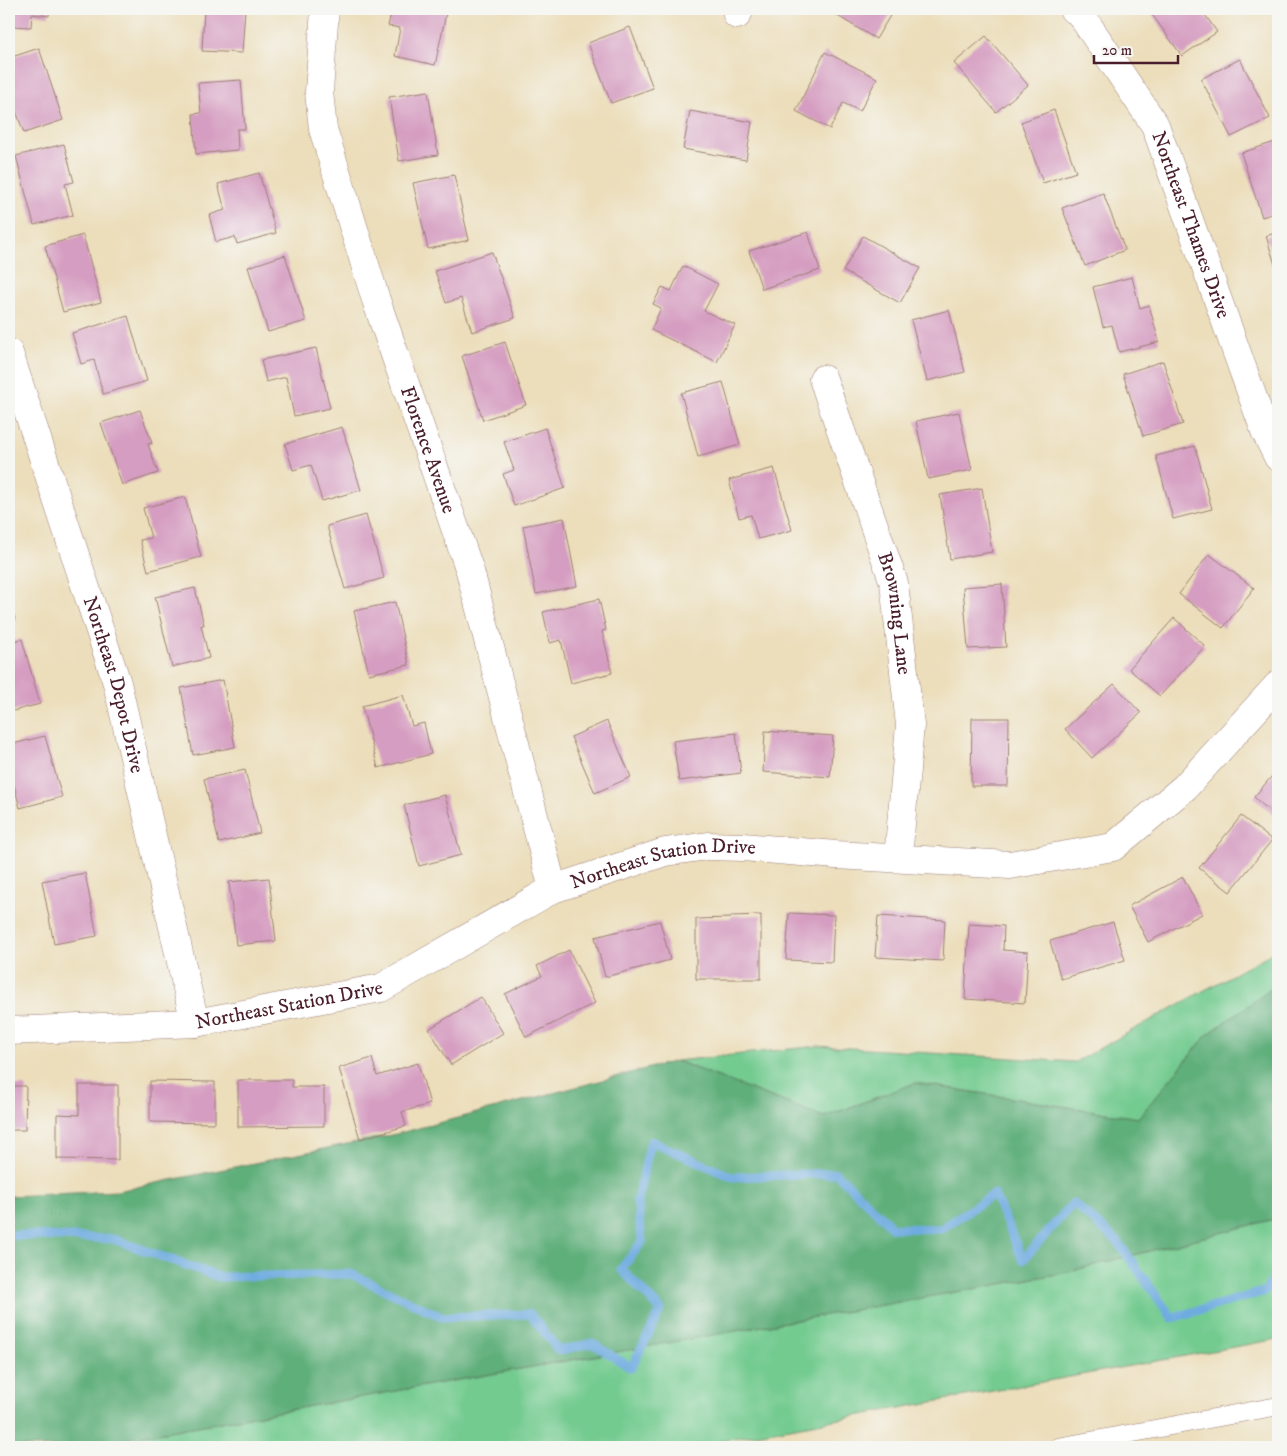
<svg xmlns="http://www.w3.org/2000/svg" width="1287" height="1456" font-family="'IM FELL DW Pica',serif">
  <style>
    .green { fill: #73cb90; stroke: #5e755e }
    .forest { fill: #5eaf7a; stroke: #546752 }
    .lines { fill: none; stroke-linecap: round; stroke-linejoin: round }
    .stream { stroke: #6eabe0; stroke-width: 9 }
    .building { fill: #d59dc1 }
    .lane-casing { stroke: #9b7e73; stroke-width: 19 }
    .street-casing { stroke: #9b7e73; stroke-width: 29 }
    .lane { stroke: #fff; stroke-width: 18 }
    .street { stroke: #fff; stroke-width: 28 }
    .labels { text-anchor: middle; dominant-baseline: central; stroke-width: 4.5; stroke-linejoin: round; paint-order: stroke }
    .street-label { font-size: 20px; fill: #4a1f2b; stroke: #f6f6f2 }
  </style>
  <rect width="100%" height="100%" fill="#f6f6f2"/>
  <filter id="ink" filterUnits="userSpaceOnUse"><feTurbulence type="fractalNoise" baseFrequency=".02" numOctaves="2"/><feDisplacementMap in="SourceGraphic" scale="10" xChannelSelector="R" yChannelSelector="G"/><feConvolveMatrix kernelMatrix="1 2 1 2 8 2 1 2 1" color-interpolation-filters="sRGB"/></filter>
  <filter id="wash" filterUnits="userSpaceOnUse"><feTurbulence type="fractalNoise" baseFrequency=".0096" numOctaves="4" result="noise"/><feDisplacementMap in="SourceGraphic" scale="20" xChannelSelector="R" yChannelSelector="G"/><feGaussianBlur stdDeviation="1.12" result="paint"/><feColorMatrix in="noise" values="0 0 0 0 0 0 0 0 0 0 0 0 0 0 0 0 0 1.4 0 .05"/><feComposite in="paint" operator="in"/></filter>
  <g filter="url(#wash)">
    <rect width="100%" height="100%" fill="#ecdebb"/>
    <!-- green -->
    <g class="green">
      <polygon points="1278,943 1278,984 1207,1035 1138,1118 915,1083 824,1117 676,1061 818,1046 1075,1062 1270,954"/>
      <polygon points="1278,1218 1278,1339 686,1447 79,1447 1063,1273"/>
    </g>
    <!-- forest -->
    <polygon class="forest" points="1278,984 1278,1218 1063,1273 79,1447 9,1447 9,1196 117,1191 396,1134 676,1061 824,1117 915,1083 1138,1118 1207,1035"/>
    <g class="lines">
      <!-- stream -->
      <polyline class="stream" points="9,1235 113,1239 219,1277 351,1274 442,1317 530,1314 559,1351 592,1343 631,1368 661,1310 621,1269 642,1242 637,1200 651,1141 732,1177 836,1173 893,1228 941,1229 994,1194 1023,1260 1073,1203 1118,1242 1172,1318 1266,1291 1278,1270"/>
    </g>
    <g id="blocks">
      <!-- building -->
      <g class="building">
        <polygon points="9,9 49,9 49,16 32,14 31,27 9,26"/>
        <polygon points="204,9 245,9 242,53 202,51"/>
        <polygon points="392,9 447,9 435,65 395,56 400,28 388,26"/>
        <polygon points="839,9 894,9 876,39 836,15"/>
        <polygon points="1148,9 1201,9 1217,32 1182,56"/>
        <polygon points="630,27 653,88 611,103 588,43"/>
        <polygon points="986,36 1028,85 996,112 954,63"/>
        <polygon points="39,48 63,120 24,133 10,95 9,95 9,58"/>
        <polygon points="825,52 877,78 860,111 843,103 830,129 796,111"/>
        <polygon points="1240,59 1270,118 1231,137 1201,79"/>
        <polygon points="241,80 245,129 237,129 238,150 196,154 193,114 201,113 198,83"/>
        <polygon points="428,91 438,155 399,161 389,97"/>
        <polygon points="1054,110 1076,172 1043,183 1021,122"/>
        <polygon points="690,111 752,122 746,160 683,149"/>
        <polygon points="1278,141 1278,212 1262,217 1241,153"/>
        <polygon points="64,144 74,182 65,184 73,215 34,225 16,156"/>
        <polygon points="259,173 276,233 237,244 235,237 216,242 209,215 225,210 218,184"/>
        <polygon points="454,175 469,240 428,249 413,183"/>
        <polygon points="1103,193 1125,250 1085,266 1062,208"/>
        <polygon points="808,232 820,270 762,289 749,251"/>
        <polygon points="1278,232 1278,274 1266,236"/>
        <polygon points="83,235 101,302 63,312 45,246"/>
        <polygon points="863,236 920,268 900,303 843,271"/>
        <polygon points="492,252 515,318 472,332 461,298 446,303 435,271"/>
        <polygon points="285,255 306,321 268,332 248,267"/>
        <polygon points="683,266 718,284 704,311 735,325 717,362 651,330 661,308 653,304 662,287 671,291"/>
        <polygon points="1132,277 1140,308 1149,305 1159,342 1119,352 1112,325 1103,327 1093,287"/>
        <polygon points="949,310 965,372 927,381 911,320"/>
        <polygon points="128,316 147,381 103,394 94,360 81,364 72,333"/>
        <polygon points="505,342 526,405 483,420 462,356"/>
        <polygon points="316,348 330,408 294,416 286,377 266,382 261,360"/>
        <polygon points="1163,361 1183,424 1143,436 1123,374"/>
        <polygon points="723,382 740,445 698,457 681,393"/>
        <polygon points="140,410 152,443 148,444 158,473 122,485 101,423"/>
        <polygon points="959,412 972,470 928,479 916,421"/>
        <polygon points="342,427 361,490 322,501 311,465 293,470 285,444"/>
        <polygon points="545,428 565,488 514,506 503,474 514,470 504,442"/>
        <polygon points="1195,446 1212,509 1173,519 1156,456"/>
        <polygon points="774,468 792,530 758,539 751,515 739,518 729,480"/>
        <polygon points="982,488 992,552 950,559 940,495"/>
        <polygon points="185,497 201,557 148,571 140,540 151,538 143,508"/>
        <polygon points="366,515 384,578 345,589 327,526"/>
        <polygon points="564,518 577,586 536,594 523,526"/>
        <polygon points="1209,554 1254,588 1223,628 1179,594"/>
        <polygon points="1002,584 1006,647 968,649 963,587"/>
        <polygon points="195,588 204,625 201,625 209,658 172,667 155,597"/>
        <polygon points="9,598 15,619 9,621"/>
        <polygon points="599,599 606,630 602,631 612,673 571,683 561,640 550,643 543,612"/>
        <polygon points="395,602 409,665 369,674 354,611"/>
        <polygon points="1174,618 1205,646 1160,696 1129,669"/>
        <polygon points="22,639 40,704 9,712 9,642"/>
        <polygon points="223,680 235,747 193,755 181,688"/>
        <polygon points="1114,684 1141,713 1092,758 1065,729"/>
        <polygon points="403,695 412,726 424,723 431,754 378,768 362,706"/>
        <polygon points="972,718 1009,718 1008,786 971,786"/>
        <polygon points="607,721 631,777 595,793 571,737"/>
        <polygon points="765,731 833,736 830,777 763,772"/>
        <polygon points="736,733 741,773 679,781 673,741"/>
        <polygon points="45,736 62,797 20,808 9,766 9,745"/>
        <polygon points="1278,769 1278,819 1254,797"/>
        <polygon points="245,770 260,833 219,843 204,779"/>
        <polygon points="445,795 461,855 419,866 404,805"/>
        <polygon points="1241,816 1272,840 1230,892 1199,868"/>
        <polygon points="85,873 97,936 54,944 42,881"/>
        <polygon points="1183,877 1202,914 1148,942 1129,906"/>
        <polygon points="269,878 276,941 236,945 229,882"/>
        <polygon points="789,913 834,915 832,962 786,960"/>
        <polygon points="761,915 761,979 696,979 696,919 731,918 731,916"/>
        <polygon points="878,916 945,920 943,961 875,957"/>
        <polygon points="660,921 670,960 605,977 595,937"/>
        <polygon points="1113,922 1125,960 1061,979 1050,941"/>
        <polygon points="969,924 1004,926 1003,950 1028,952 1025,1003 965,999"/>
        <polygon points="569,950 595,1003 526,1037 505,994 542,976 537,966"/>
        <polygon points="481,997 503,1033 451,1065 429,1029"/>
        <polygon points="372,1058 377,1076 418,1063 430,1104 402,1112 406,1126 360,1139 339,1068"/>
        <polygon points="238,1080 292,1080 292,1087 324,1087 324,1126 238,1127"/>
        <polygon points="150,1081 215,1082 215,1123 150,1122"/>
        <polygon points="79,1085 118,1085 118,1160 57,1159 57,1114 79,1115"/>
        <polygon points="9,1086 26,1086 25,1130 9,1130"/>
      </g>
    </g>
  </g>
  <g filter="url(#ink)">
    <use href="#blocks" fill-opacity="0" stroke="#9b7e73" stroke-width="1"/>
    <g class="lines">
      <!-- lane casing -->
      <g class="lane-casing">
        <polyline id="lane" points="1058,1447 1278,1406"/>
      </g>
      <!-- street casing -->
      <g class="street-casing">
        <g id="street">
          <path id="s1" d="M325,9l-6,83 4,37 53,171 94,271 83,318"/>
          <path id="s2" d="M1073,9l6,3 76,113 110,306 13,26"/>
          <polyline points="737,15 740,9"/>
          <path id="s3" d="M9,353l108,330 78,340"/>
          <path id="s4" d="M823,379l71,204 16,142 -12,133"/>
          <path id="s5" d="M9,1031l186,-8 186,-35 172,-99 112,-37 43,-6 35,1 93,8 174,10 103,-18 72,-60 93,-102"/>
        </g>
      </g>
      <!-- lane -->
      <use href="#lane" class="lane"/>
      <!-- street -->
      <use href="#street" class="street"/>
    </g>
  </g>
  <g class="labels">
    <!-- street labels -->
    <g class="street-label">
      <text stroke="none"><textPath href="#s2" startOffset="249">Northeast Thames Drive</textPath></text>
      <text stroke="none"><textPath href="#s1" startOffset="458">Florence Avenue</textPath></text>
      <text stroke="none"><textPath href="#s4" startOffset="246">Browning Lane</textPath></text>
      <text stroke="none"><textPath href="#s3" startOffset="348">Northeast Depot Drive</textPath></text>
      <text stroke="none"><textPath href="#s5" startOffset="688">Northeast Station Drive</textPath></text>
      <text stroke="none"><textPath href="#s5" startOffset="282">Northeast Station Drive</textPath></text>
    </g>
  </g>
  <!-- margin -->
  <rect width="1287" height="1456" fill="none" stroke="#f6f6f2" stroke-width="30"/>
  <!-- scale -->
  <path d="M1094 55v8h84v-8" fill="none" stroke="#4a1f2b" stroke-width="2.5"/>
  <text x="1102" y="55" font-size="15" fill="#4a1f2b" stroke="#f6f6f2" stroke-width="4" paint-order="stroke">20 m</text>
</svg>
